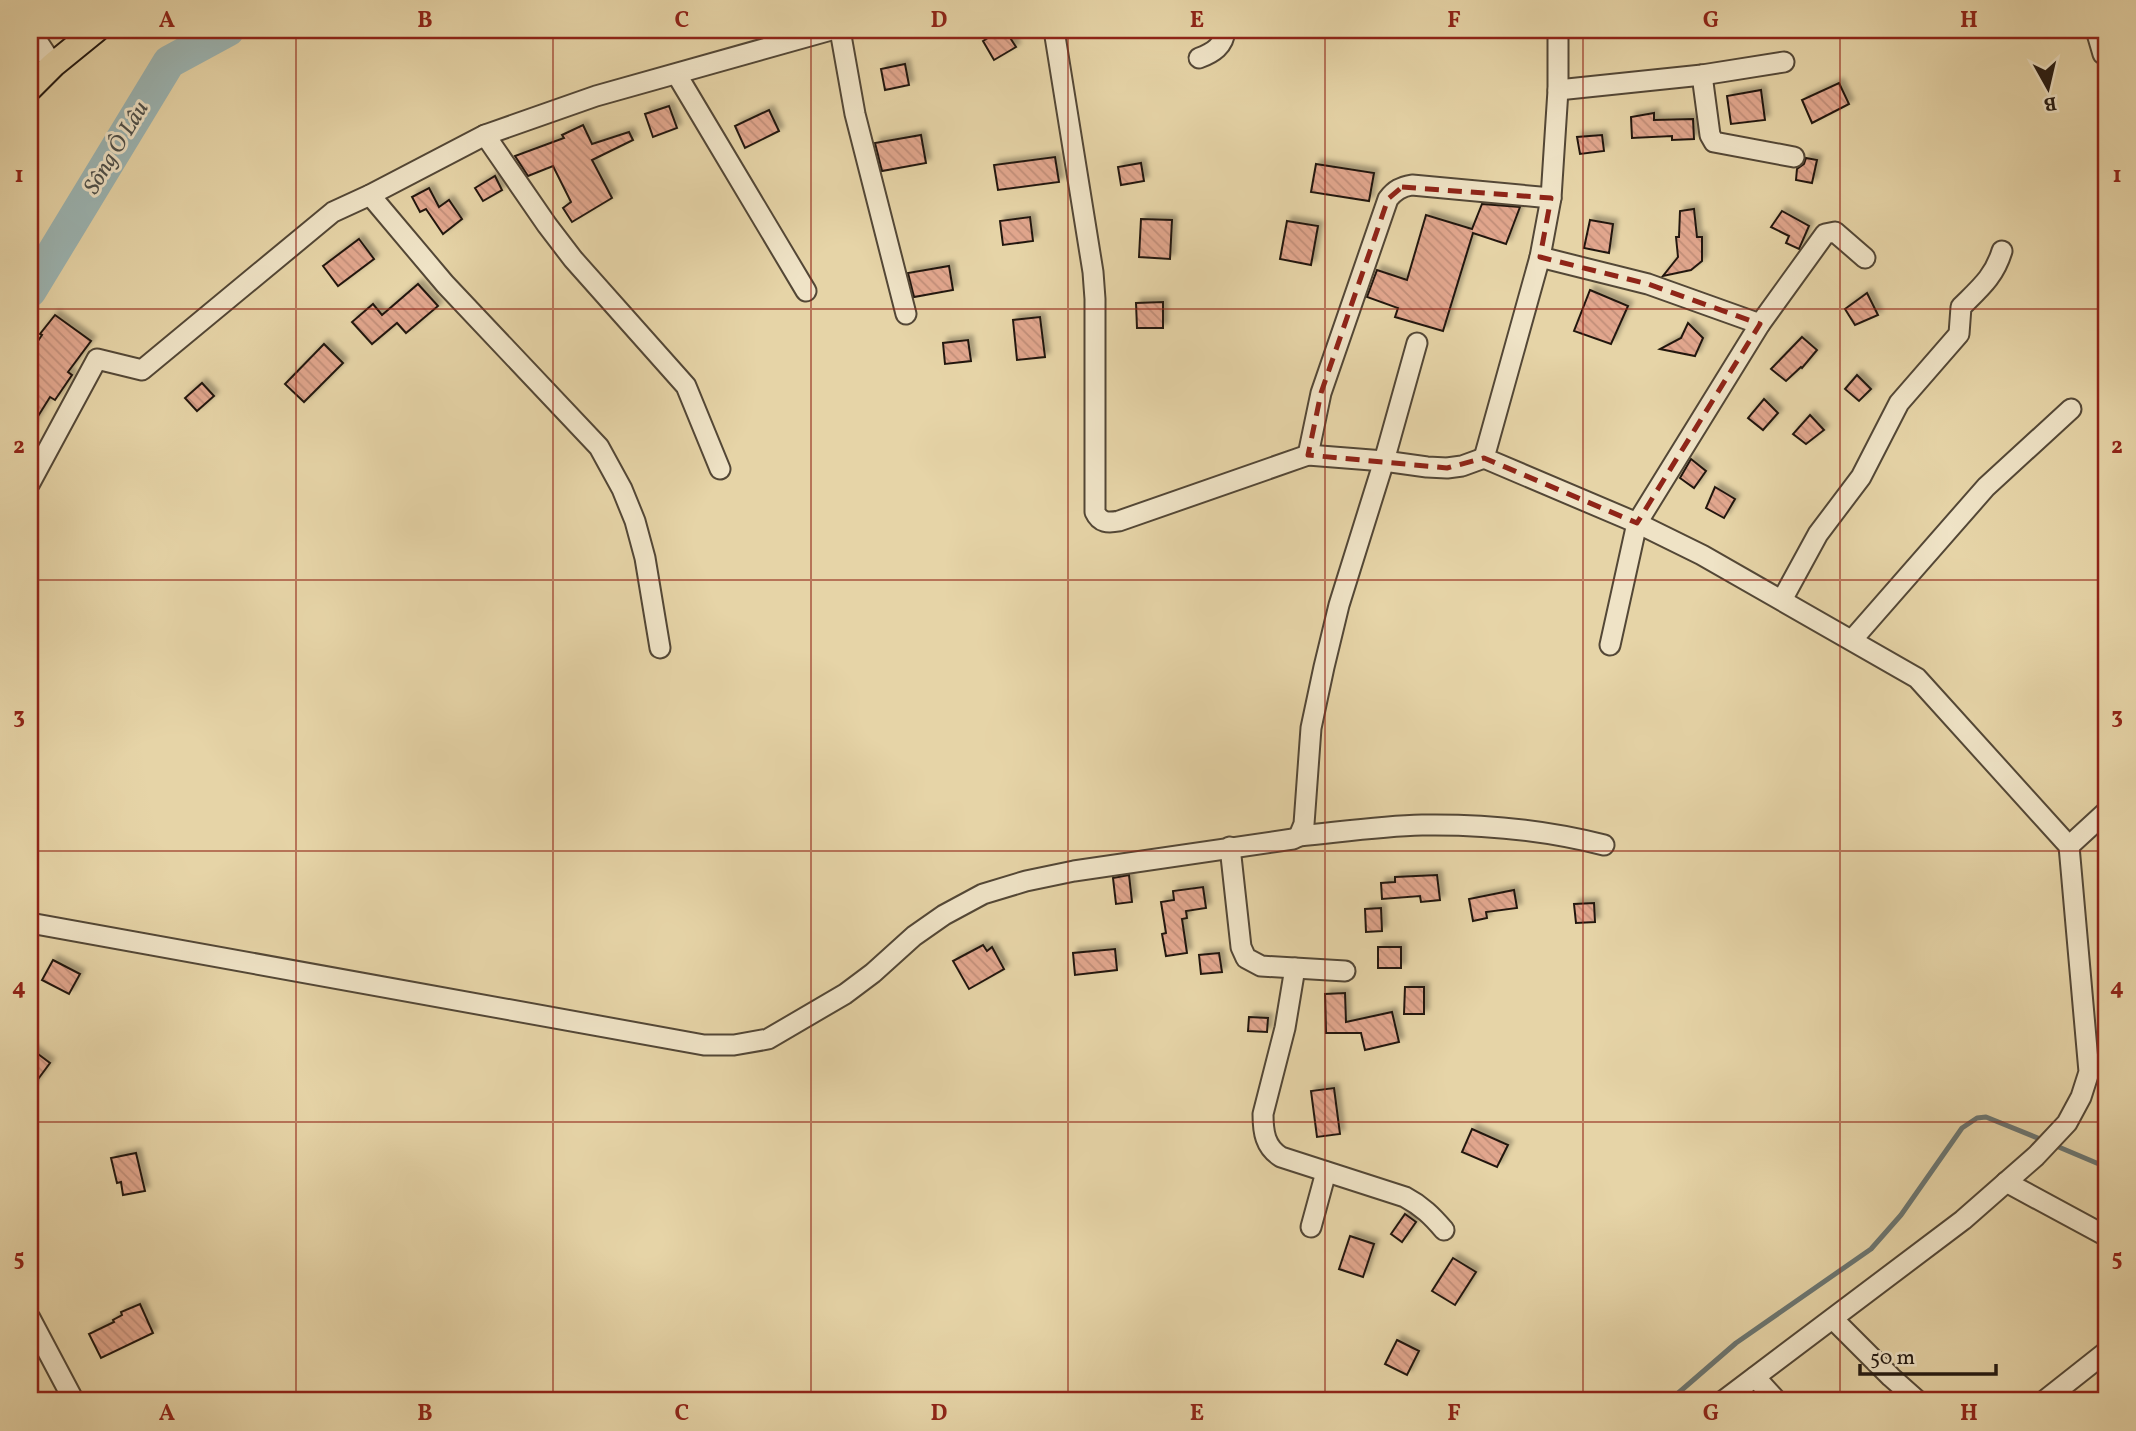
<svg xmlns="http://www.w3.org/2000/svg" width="2136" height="1431" font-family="Vollkorn,serif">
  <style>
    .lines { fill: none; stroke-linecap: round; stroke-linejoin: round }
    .stream { stroke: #6b7672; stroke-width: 5 }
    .river { stroke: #9cb5b3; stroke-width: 33 }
    .building { fill: url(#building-back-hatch); stroke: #221811; stroke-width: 2; filter: url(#shadow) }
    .minor-casing { stroke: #534736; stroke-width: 23 }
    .major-casing { stroke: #221811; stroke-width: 28 }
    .minor { stroke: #efe3c6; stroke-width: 19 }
    .major { stroke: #e6d4a7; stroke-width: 24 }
    .marked { fill: none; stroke: #8f2418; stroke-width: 5; stroke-dasharray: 14 9; stroke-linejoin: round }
    .grid { fill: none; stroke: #8f2418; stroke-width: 2; stroke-opacity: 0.55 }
    .labels { text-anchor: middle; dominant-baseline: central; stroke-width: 6; stroke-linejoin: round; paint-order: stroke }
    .water-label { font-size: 23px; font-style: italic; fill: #4d4f4a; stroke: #efe3c6 }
    .neatline { fill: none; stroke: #8f2418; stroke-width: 2.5 }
    .grid-label { font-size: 23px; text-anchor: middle; font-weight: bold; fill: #8f2418 }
  </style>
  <defs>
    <pattern id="building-back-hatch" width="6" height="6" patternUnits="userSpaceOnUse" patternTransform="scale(1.75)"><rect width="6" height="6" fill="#e1a68d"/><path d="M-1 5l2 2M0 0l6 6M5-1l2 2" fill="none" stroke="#c18e79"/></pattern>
    <filter id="shadow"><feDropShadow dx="4.5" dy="-4.5" stdDeviation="2" flood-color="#0004"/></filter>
  </defs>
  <rect width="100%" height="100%" fill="#e6d4a7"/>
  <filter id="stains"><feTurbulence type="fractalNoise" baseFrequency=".00286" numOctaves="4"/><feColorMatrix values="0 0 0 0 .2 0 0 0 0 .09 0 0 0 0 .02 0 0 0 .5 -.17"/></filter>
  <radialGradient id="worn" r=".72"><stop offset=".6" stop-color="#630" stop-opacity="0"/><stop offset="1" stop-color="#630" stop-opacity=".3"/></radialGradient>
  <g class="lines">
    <!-- stream -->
    <g class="stream">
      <polyline points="2054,1145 2106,1167"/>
      <polyline points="1669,1401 1736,1343 1871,1249 1901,1215 1962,1128 1977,1118 1986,1117 2045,1141"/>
    </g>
    <!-- river -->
    <polyline class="river" points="30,291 169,62 228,30"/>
  </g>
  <!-- building -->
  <g class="building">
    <polygon points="1001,30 1005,30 1016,47 994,60 983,41"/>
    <polygon points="905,64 909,85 885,90 881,69"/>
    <polygon points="1839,83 1849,104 1812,123 1802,100"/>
    <polygon points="1761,90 1765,120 1731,124 1727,96"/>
    <polygon points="669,106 677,128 653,137 645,114"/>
    <polygon points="769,110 779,131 745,148 735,126"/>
    <polygon points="1654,113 1654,120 1693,119 1694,139 1672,140 1672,136 1632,138 1631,117"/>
    <polygon points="583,125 592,144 629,132 633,140 592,160 612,198 572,222 563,208 571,202 553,166 528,176 515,156 564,138 562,135"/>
    <polygon points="921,135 926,163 882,171 875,143"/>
    <polygon points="1602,135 1604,151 1580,154 1577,137"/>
    <polygon points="1055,157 1059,182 998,190 994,165"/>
    <polygon points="1806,158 1817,160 1812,183 1796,180 1797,169 1804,164"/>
    <polygon points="1141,163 1144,181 1121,185 1118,167"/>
    <polygon points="1316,164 1374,173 1369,201 1311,192"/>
    <polygon points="495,176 502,190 483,201 475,188"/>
    <polygon points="429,188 439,207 449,200 462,219 443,234 426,209 420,212 412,197"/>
    <polygon points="1482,204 1520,207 1506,244 1473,233 1443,331 1395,317 1398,308 1367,297 1377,270 1407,280 1426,215 1472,229"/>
    <polygon points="1694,209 1697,237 1702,237 1702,261 1691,270 1663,276 1678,257 1676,237 1679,237 1680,211"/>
    <polygon points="1782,211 1809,226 1799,249 1786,243 1789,236 1771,227"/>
    <polygon points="1030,217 1033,241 1003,245 1000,221"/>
    <polygon points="1141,219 1172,220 1170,259 1139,257"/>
    <polygon points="1590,220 1613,224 1609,253 1584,248"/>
    <polygon points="1287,221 1318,226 1311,265 1280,259"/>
    <polygon points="359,239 374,259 338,286 323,266"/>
    <polygon points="949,266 953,290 914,297 908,273"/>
    <polygon points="418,284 438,306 406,333 397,323 372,344 352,322 373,304 382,315"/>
    <polygon points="1590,290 1628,306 1611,344 1574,331"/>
    <polygon points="1867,293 1878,315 1855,325 1845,309"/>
    <polygon points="1163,302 1163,328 1137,328 1136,303"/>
    <polygon points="55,315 91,341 68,372 72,375 55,400 50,397 30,429 30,353 42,335 40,334"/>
    <polygon points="1040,317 1045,357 1017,360 1013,320"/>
    <polygon points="1688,323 1703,338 1695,356 1660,349 1681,338"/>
    <polygon points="1802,337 1817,350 1802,368 1801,367 1786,381 1771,369"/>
    <polygon points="968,340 971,361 945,364 943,343"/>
    <polygon points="324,344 343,363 304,402 285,384"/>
    <polygon points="1857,375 1871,389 1859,401 1845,389"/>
    <polygon points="202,383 214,396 197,411 185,398"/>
    <polygon points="1764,399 1778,413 1763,430 1748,418"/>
    <polygon points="1810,415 1824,430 1806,444 1793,434"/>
    <polygon points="1691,459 1706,471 1694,488 1680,478"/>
    <polygon points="1715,487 1735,499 1724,518 1706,508"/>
    <polygon points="1129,875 1132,902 1116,904 1113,878"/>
    <polygon points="1437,875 1440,900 1421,902 1420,896 1382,899 1381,883 1395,882 1395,877"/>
    <polygon points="1203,887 1206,908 1186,911 1187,918 1182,919 1187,953 1166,956 1162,934 1166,933 1161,902 1174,900 1173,891"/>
    <polygon points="1514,890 1517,908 1486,912 1487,918 1473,921 1469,899"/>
    <polygon points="1594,903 1595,922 1576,923 1574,904"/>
    <polygon points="1381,908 1382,931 1366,932 1365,909"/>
    <polygon points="983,945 987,951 992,947 1004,969 969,989 953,961"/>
    <rect x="1378" y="947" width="23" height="21"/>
    <polygon points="1115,949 1117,970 1075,975 1073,953"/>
    <polygon points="1219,953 1222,972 1201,974 1199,955"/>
    <polygon points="53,960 80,974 69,994 42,980"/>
    <polygon points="1405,987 1424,987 1424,1014 1404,1014"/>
    <polygon points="1345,993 1346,1022 1392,1012 1399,1042 1365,1050 1361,1033 1326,1033 1325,994"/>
    <polygon points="1249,1017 1268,1018 1267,1032 1248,1031"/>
    <polygon points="30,1048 50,1063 30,1090"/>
    <polygon points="1334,1088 1340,1134 1317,1137 1311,1091"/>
    <polygon points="1472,1129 1508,1145 1497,1167 1462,1152"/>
    <polygon points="136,1153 145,1191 123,1195 121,1182 117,1183 111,1158"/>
    <polygon points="1405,1214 1416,1222 1402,1242 1391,1234"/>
    <polygon points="1350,1236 1374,1244 1363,1277 1339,1269"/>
    <polygon points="1453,1258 1476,1272 1455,1305 1432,1291"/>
    <polygon points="140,1304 153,1333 101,1358 89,1334 114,1322 113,1320 122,1315 121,1312"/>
    <polygon points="1397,1340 1419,1351 1407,1375 1385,1364"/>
  </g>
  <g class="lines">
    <!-- minor casing -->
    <g class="minor-casing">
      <g id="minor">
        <polyline points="30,30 53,65"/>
        <polyline points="840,30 855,114 906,314"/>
        <path d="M1054,30l39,242 2,27v213c5,11 13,11 24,9l189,-66 76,6 43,6 20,1 15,-2 22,-8"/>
        <polyline points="1558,30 1558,90 1551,198 1540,257 1484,458 1637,523 1702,555 1917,678 2069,846 2089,1072 2081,1097 2067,1123 2036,1156 1963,1220 1723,1401"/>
        <polyline points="2096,30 2103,54"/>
        <path d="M1199,58c14,-5 25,-12 26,-28"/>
        <polyline points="677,75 806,291"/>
        <polyline points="1702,75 1710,135 1714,142 1794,157"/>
        <polyline points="1558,90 1702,75 1784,62"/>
        <polyline points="485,135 547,225 573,259 686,386 720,469"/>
        <polyline points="370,195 445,284 599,447 622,489 635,521 645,558 660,648"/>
        <polyline points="1540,257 1648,284 1760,324"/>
        <path d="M1308,455l13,-62 67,-194c7,-9 13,-12 24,-14l139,13"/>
        <polyline points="30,483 97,359 142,370 333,212 370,195 485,135 596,96 831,30"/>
        <path d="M1782,600l36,-66 43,-57 38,-74 60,-69 2,-27c19,-19 33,-30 41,-56"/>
        <polyline points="1852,640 1986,487 2071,409"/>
        <polyline points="1610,645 1637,523 1760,324 1825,234 1835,232 1865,258"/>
        <path d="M1299,836c41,-4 82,-10 123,-11 62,-1 123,5 182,20"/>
        <polyline points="2069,846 2106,812"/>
        <polyline points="1230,847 1241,947 1246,958 1261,966 1345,971"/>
        <polyline points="30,923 704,1045 734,1045 768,1039 845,994 873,973 914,936 944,915 983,894 1026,881 1074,871 1293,839 1299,836 1304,824 1311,728 1324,667 1339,605 1384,461 1417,343"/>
        <path d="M1295,968l-10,60 -22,86c0,18 2,33 18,43l124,40c17,9 27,19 39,33"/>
        <polyline points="2006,1182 2106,1236"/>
        <polyline points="1311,1227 1326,1172"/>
        <polyline points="30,1318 74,1401"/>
        <polyline points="1833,1319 1891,1377 1918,1401"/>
        <polyline points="1755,1377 1777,1401"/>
        <polyline points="2044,1401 2106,1352"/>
      </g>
    </g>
    <!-- major casing -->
    <g class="major-casing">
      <polyline id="major" points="30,88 53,65 96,30"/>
    </g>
    <!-- minor -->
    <use href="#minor" class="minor"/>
    <!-- major -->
    <use href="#major" class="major"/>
  </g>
  <!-- marked area -->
  <path class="marked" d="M1402,187l149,11 -11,59 108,27 112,40 -123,199 -153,-65 -37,10 -139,-13 13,-62 67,-194z"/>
  <!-- grid -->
  <path class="grid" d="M296,30v1371M553,30v1371M811,30v1371M1068,30v1371M1325,30v1371M1583,30v1371M1840,30v1371M30,309h2076M30,580h2076M30,851h2076M30,1122h2076"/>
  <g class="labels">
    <!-- water labels -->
    <g class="water-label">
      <text transform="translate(117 148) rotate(-59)">Sông Ô Lâu</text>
    </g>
  </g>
  <!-- margin -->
  <rect width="2136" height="1431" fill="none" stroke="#e6d4a7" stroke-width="77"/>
  <!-- north arrow -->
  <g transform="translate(2048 88) rotate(172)" stroke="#efe3c6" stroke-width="5" paint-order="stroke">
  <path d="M0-5L12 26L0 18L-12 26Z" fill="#221811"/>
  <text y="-10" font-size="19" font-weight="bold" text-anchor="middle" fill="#221811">B</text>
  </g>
  <!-- scale -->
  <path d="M1860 1364v10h136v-10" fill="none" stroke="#221811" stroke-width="3.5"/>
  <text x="1870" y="1364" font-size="21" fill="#221811" stroke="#efe3c6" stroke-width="5" paint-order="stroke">50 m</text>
  <rect x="38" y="38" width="2060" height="1354" class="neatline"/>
  <g class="grid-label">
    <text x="167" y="27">A</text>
    <text x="425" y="27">B</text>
    <text x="682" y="27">C</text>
    <text x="939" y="27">D</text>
    <text x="1197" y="27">E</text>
    <text x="1454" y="27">F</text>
    <text x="1711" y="27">G</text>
    <text x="1969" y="27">H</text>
    <text x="19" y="182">1</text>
    <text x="2117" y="182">1</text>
    <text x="19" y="453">2</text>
    <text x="2117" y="453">2</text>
    <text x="19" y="723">3</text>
    <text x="2117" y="723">3</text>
    <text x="19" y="994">4</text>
    <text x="2117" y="994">4</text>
    <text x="19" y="1265">5</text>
    <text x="2117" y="1265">5</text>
    <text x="167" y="1420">A</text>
    <text x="425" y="1420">B</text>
    <text x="682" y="1420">C</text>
    <text x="939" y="1420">D</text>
    <text x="1197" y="1420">E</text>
    <text x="1454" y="1420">F</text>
    <text x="1711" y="1420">G</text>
    <text x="1969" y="1420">H</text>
  </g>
  <rect width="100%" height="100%" filter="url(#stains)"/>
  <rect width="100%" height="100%" fill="url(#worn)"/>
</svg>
